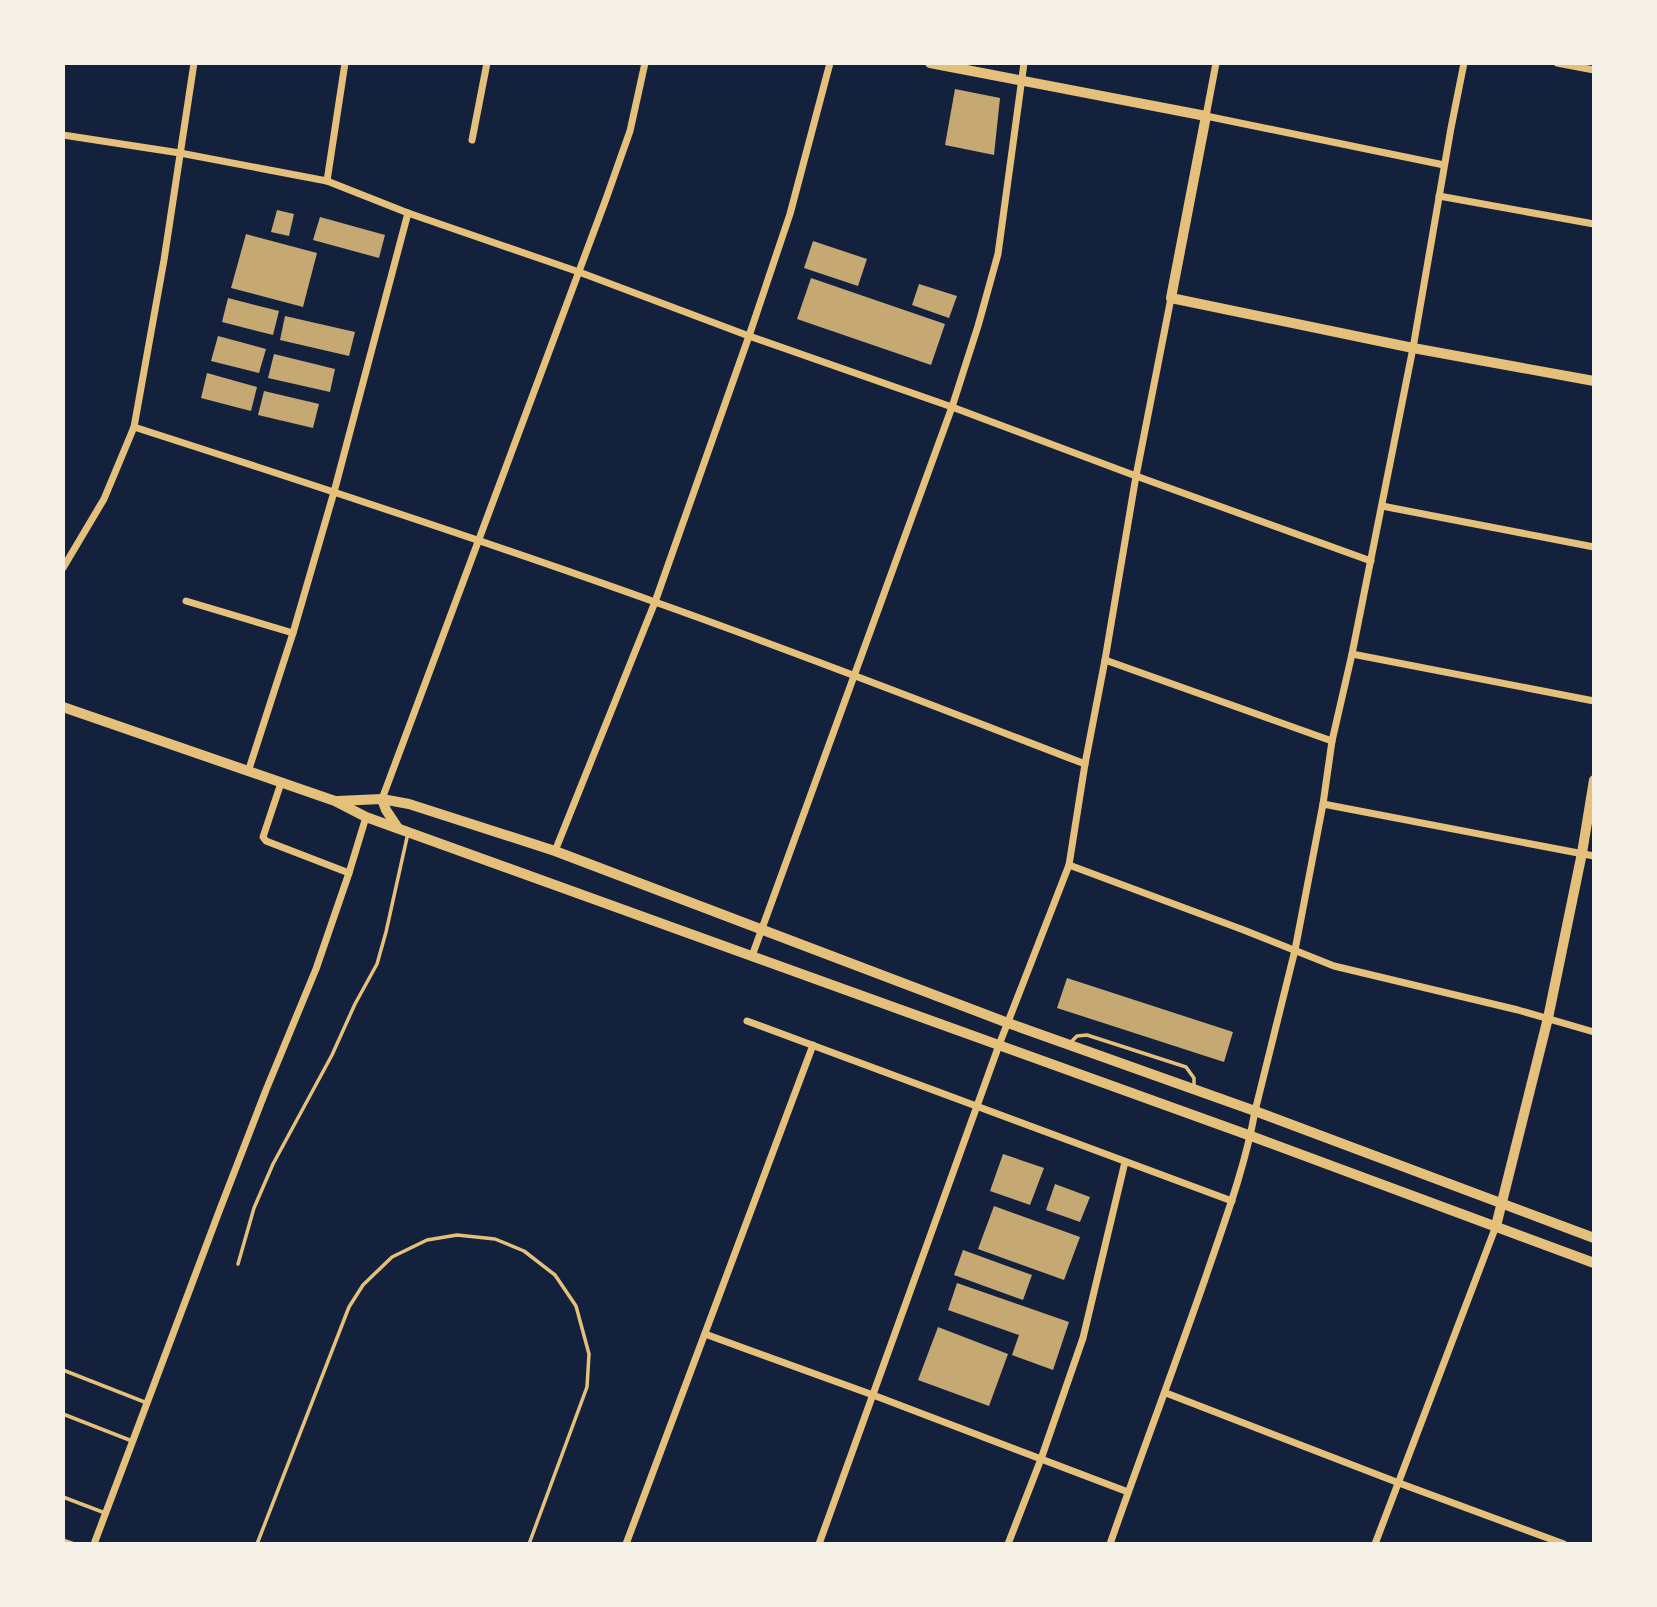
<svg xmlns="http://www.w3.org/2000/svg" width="1657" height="1607" font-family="'DejaVu Sans',sans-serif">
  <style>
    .building { fill: #c6a872 }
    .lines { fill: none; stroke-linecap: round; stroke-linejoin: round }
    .service { stroke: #e5c07b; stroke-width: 3.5 }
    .minor { stroke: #e5c07b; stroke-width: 7 }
    .tertiary { stroke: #e5c07b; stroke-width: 10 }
    .secondary { stroke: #e5c07b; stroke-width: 10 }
  </style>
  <rect width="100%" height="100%" fill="#14213d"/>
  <!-- building -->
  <g class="building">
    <polygon points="955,89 1000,98 994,155 945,145"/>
    <polygon points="277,210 294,214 289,236 271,232"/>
    <polygon points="320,217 385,235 379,258 313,240"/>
    <polygon points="246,234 317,253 303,307 231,288"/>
    <polygon points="813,241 867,259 858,286 804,268"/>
    <polygon points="811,278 945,324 931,365 797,319"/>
    <polygon points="919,284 957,296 949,318 912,305"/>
    <polygon points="228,298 279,311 273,335 222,322"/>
    <polygon points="285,316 355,332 349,356 280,340"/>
    <polygon points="218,336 266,349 259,373 211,361"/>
    <polygon points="274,354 335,369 330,392 268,378"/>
    <polygon points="207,373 257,387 251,411 201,398"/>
    <polygon points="264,391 319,404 313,428 258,415"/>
    <polygon points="1067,978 1233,1032 1224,1062 1057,1008"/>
    <polygon points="1003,1154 1044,1168 1030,1205 990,1191"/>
    <polygon points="1055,1184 1090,1197 1080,1222 1046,1210"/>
    <polygon points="994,1206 1080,1237 1064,1280 978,1249"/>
    <polygon points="963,1250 1032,1275 1023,1300 954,1275"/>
    <polygon points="957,1283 1069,1322 1053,1370 1012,1355 1019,1335 948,1310"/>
    <polygon points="938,1327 1008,1354 989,1406 918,1380"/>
  </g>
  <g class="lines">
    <!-- service -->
    <g class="service">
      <polyline points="1070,1043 1077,1036 1087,1035 1186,1067 1194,1078 1194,1087"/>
      <polyline points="238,1264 254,1208 273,1164 332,1055 355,1004 377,964 386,932 408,833"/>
      <polyline points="63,1370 147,1403"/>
      <polyline points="63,1414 132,1441"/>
      <polyline points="63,1497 105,1513"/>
      <polyline points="63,1540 74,1544"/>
      <polyline points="257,1544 349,1307 363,1285 392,1257 427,1240 457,1235 495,1239 524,1251 555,1275 576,1306 589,1354 587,1387 529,1544"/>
    </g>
    <!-- minor -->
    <g class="minor">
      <polyline points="1216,63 1206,116 1444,165"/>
      <polyline points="1557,63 1594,70"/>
      <polyline points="63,135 180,153 327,181 408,213 579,272 749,336 952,407 1136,476 1371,561"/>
      <polyline points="472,140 487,63"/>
      <polyline points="327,181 345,63"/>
      <polyline points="1439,196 1594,224"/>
      <path d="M134,427c174,56 349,113 521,175 144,51 287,107 430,162"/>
      <polyline points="1382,506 1594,547"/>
      <polyline points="63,568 104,499 134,427 164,260 194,63"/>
      <polyline points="186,601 293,633"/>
      <polyline points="1352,654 1594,701"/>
      <polyline points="1105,660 1332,741"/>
      <polyline points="248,772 293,633 334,492 408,213"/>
      <polyline points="281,783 263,837 266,841 349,873"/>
      <polyline points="382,799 606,199 630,131 645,63"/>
      <polyline points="1323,804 1594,856"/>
      <polyline points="555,851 655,602 749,336 790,214 830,63"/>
      <polyline points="1069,865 1241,929 1334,966 1518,1010 1594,1032"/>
      <polyline points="752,956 952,407 978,326 998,254 1024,63"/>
      <polyline points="747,1021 1232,1201"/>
      <polyline points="705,1334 873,1395 1128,1492"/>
      <polyline points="1166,1393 1399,1483 1564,1544"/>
      <polyline points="94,1544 220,1209 266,1090 316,969 349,873 366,817"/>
      <polyline points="626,1544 813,1045"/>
      <polyline points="819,1544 999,1045 1069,865 1085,764 1105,660 1136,476 1171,298"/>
      <polyline points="1008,1544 1041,1459 1083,1338 1125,1162"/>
      <path d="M1110,1544c31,-89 64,-176 95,-265 19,-56 40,-111 50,-168l40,-161 28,-146 9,-63 20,-87 61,-306 38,-220 13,-65"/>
      <polyline points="1375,1544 1496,1226"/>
    </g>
    <!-- tertiary -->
    <g class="tertiary">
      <polyline points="930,63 1206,116 1171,298 1413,348 1594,381"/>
      <polyline points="1496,1226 1548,1018 1582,853 1594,780"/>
    </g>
    <!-- secondary -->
    <g class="secondary">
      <polyline points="63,707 335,801 366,817 1251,1136 1594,1263"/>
      <polyline points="382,799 386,810 398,828"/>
      <polyline points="337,801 382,799 409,804 555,851 1008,1023 1255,1111 1594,1238"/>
    </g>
  </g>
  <!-- border -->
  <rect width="1657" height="1607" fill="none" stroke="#f6f1e7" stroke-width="130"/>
</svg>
